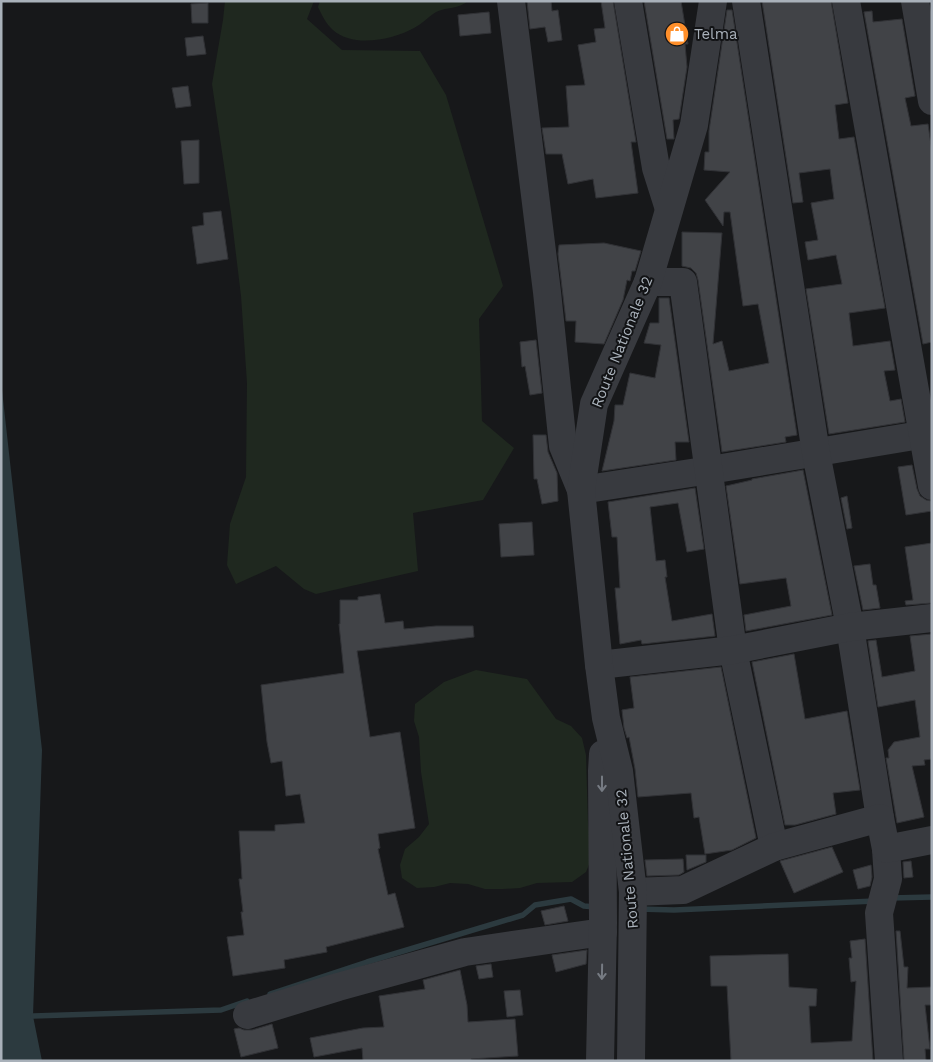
<svg xmlns="http://www.w3.org/2000/svg" width="933" height="1062" font-family="'Work Sans',sans-serif">
  <style>
    .green { fill: #1f281f }
    .water { fill: #2c3a3f }
    .lines { fill: none; stroke-linecap: round; stroke-linejoin: round }
    .stream { stroke: #2c3a3f; stroke-width: 5.5 }
    .building { fill: #414347; stroke: #313236 }
    .minor { stroke: #383a3f; stroke-width: 28 }
    .oneway { stroke: #767b83 }
    .labels { text-anchor: middle; dominant-baseline: central; stroke-width: 4; stroke-linejoin: round; paint-order: stroke }
    .poi-label { font-size: 15px; fill: #a9b1ba; stroke: #121315; text-anchor: start }
    .street-label { font-size: 15px; fill: #a9b1ba; stroke: #121315 }
  </style>
  <rect width="100%" height="100%" fill="#17181a"/>
  <!-- green -->
  <g class="green">
    <polygon points="225,1 314,1 307,19 342,50 420,51 446,95 503,286 479,319 482,421 514,448 483,500 413,513 418,571 316,594 304,589 276,566 236,584 227,565 230,524 246,477 247,383 241,296 231,213 212,84 223,20"/>
    <path d="M320,1h148c-9,8 -22,6 -32,11 -8,5 -14,12 -22,16 -22,12 -61,20 -81,2 -7,-6 -11,-15 -15,-23z"/>
    <polygon points="476,670 527,679 556,719 571,726 582,738 586,755 588,823 592,857 586,872 572,882 537,883 520,888 503,889 485,889 468,884 450,883 434,887 417,888 402,878 400,865 405,849 419,837 429,824 421,772 419,737 414,721 415,704 444,682"/>
  </g>
  <!-- water -->
  <polygon class="water" points="1,381 42,750 33,1016 42,1061 1,1061"/>
  <g class="lines">
    <!-- stream -->
    <g class="stream">
      <polyline points="891,898 932,897"/>
      <polyline points="639,909 674,910 875,901"/>
      <polyline points="270,994 367,962 523,915 535,905 571,899 584,906 595,907"/>
      <polyline points="33,1016 221,1010 247,1001"/>
    </g>
  </g>
  <!-- building -->
  <g class="building">
    <polygon points="527,1 551,1 552,11 558,10 562,40 548,42 545,27 530,29"/>
    <polygon points="601,1 613,1 636,142 631,142 638,193 596,198 593,179 568,184 562,154 546,154 542,128 569,127 566,86 585,85 578,45 596,42 594,29 605,28"/>
    <polygon points="644,1 681,1 688,44 685,44 687,67 679,119 673,120 674,139 667,139"/>
    <polygon points="762,1 831,1 848,103 835,105 839,139 854,137 885,308 849,313 853,346 890,341 895,370 884,371 890,401 901,399 905,422 829,434 806,289 842,284 836,255 808,260 805,242 818,240 811,203 834,199 830,169 799,173 803,202 793,203"/>
    <polygon points="208,3 208,23 192,23 191,4"/>
    <polygon points="727,10 732,10 797,435 785,437 786,442 722,452 698,280 696,273 691,268 682,266 682,232 722,233 713,344 722,341 729,371 769,363 758,304 743,306 730,212 724,212 723,226 705,200 730,172 704,170 705,152 709,152 709,131"/>
    <polygon points="872,11 873,22 902,19 915,96 905,98 911,126 928,124 932,152 932,342 923,344 864,12"/>
    <polygon points="489,12 491,33 460,36 458,15"/>
    <polygon points="203,36 206,54 187,56 185,38"/>
    <polygon points="188,86 191,106 176,108 172,88"/>
    <polygon points="199,140 199,183 184,184 181,141"/>
    <polygon points="221,211 228,259 197,264 192,227 204,225 203,213"/>
    <polygon points="604,243 641,251 635,271 632,271 630,281 627,280 623,300 604,344 575,342 576,321 566,321 558,254 559,245"/>
    <polygon points="659,298 669,298 689,442 675,442 676,460 602,471 614,421 615,405 623,405 630,373 655,378 661,345 644,343 650,323 659,323"/>
    <polygon points="536,340 542,393 530,395 525,366 522,367 520,342"/>
    <polygon points="533,435 546,435 548,452 557,473 558,501 542,504 537,479 534,479"/>
    <polygon points="912,465 917,489 920,496 926,500 932,501 932,511 906,515 898,467"/>
    <polygon points="803,470 832,615 746,631 744,615 791,606 786,578 740,584 726,486 752,480 752,479"/>
    <polygon points="695,488 704,549 687,552 678,503 650,507 656,561 665,560 667,577 665,577 672,621 712,614 715,636 642,644 641,640 620,644 615,588 620,588 617,537 612,537 608,502"/>
    <polygon points="847,496 852,528 847,529 841,498"/>
    <polygon points="532,522 534,555 501,557 499,524"/>
    <polygon points="932,543 932,603 906,605 905,601 913,600 905,547"/>
    <polygon points="870,564 873,585 876,585 880,608 863,610 854,566"/>
    <polygon points="380,594 385,623 403,621 404,629 436,626 473,626 474,637 357,651 370,737 400,732 415,828 378,834 380,848 378,849 388,895 395,893 404,927 326,947 327,952 284,960 285,968 233,976 227,937 244,935 241,912 243,912 239,879 242,879 239,831 275,831 275,825 305,823 300,794 286,796 282,761 271,763 267,742 261,685 344,673 339,624 340,624 340,600 358,600 358,597"/>
    <polygon points="932,634 932,759 924,760 925,765 912,766 924,817 897,823 886,758 889,758 888,750 894,742 920,737 915,700 878,707 868,641 876,640 882,677 915,671 910,636"/>
    <polygon points="794,654 805,719 847,711 860,790 833,793 836,814 795,825 785,825 752,662"/>
    <polygon points="721,667 756,838 732,850 705,854 699,817 694,818 691,793 638,797 635,769 629,737 627,738 624,728 622,710 634,708 630,677"/>
    <polygon points="832,847 843,872 794,893 780,861"/>
    <polygon points="686,855 706,855 706,862 687,870"/>
    <polygon points="683,859 684,872 679,875 647,876 645,860"/>
    <polygon points="911,861 913,877 904,878 903,862"/>
    <polygon points="871,865 872,877 870,886 858,889 853,870"/>
    <polygon points="564,906 568,921 545,925 541,911"/>
    <polygon points="896,931 900,931 904,967 908,967 907,988 932,987 932,1005 925,1005 930,1049 925,1049 926,1061 904,1061"/>
    <polygon points="865,939 873,1061 731,1061 727,986 711,986 710,956 788,954 789,987 817,989 816,1006 809,1006 811,1043 852,1041 856,981 851,982 849,958 852,958 850,941"/>
    <polygon points="587,950 586,964 556,972 552,955"/>
    <polygon points="491,964 493,977 479,979 476,966"/>
    <polygon points="460,970 467,1005 468,1022 515,1019 518,1056 471,1059 471,1061 363,1061 362,1048 314,1057 310,1038 363,1028 384,1027 379,996 425,989 423,980"/>
    <polygon points="520,990 523,1015 507,1017 504,991"/>
    <polygon points="272,1024 278,1048 241,1057 234,1029 239,1028 244,1030 252,1030"/>
  </g>
  <g class="lines">
    <!-- minor -->
    <g class="minor">
      <polyline points="511,1 547,292 563,446 581,490 710,470 932,433"/>
      <polyline points="628,1 656,168 669,209"/>
      <polyline points="746,1 816,453 850,627 880,818"/>
      <polyline points="846,1 932,486"/>
      <polyline points="915,1 932,101"/>
      <polyline points="648,282 683,282 733,650 774,847"/>
      <polyline points="599,665 733,650 850,627 932,618"/>
      <polyline points="886,849 888,879 879,913 889,1061"/>
      <polyline points="633,892 683,890 774,847 880,818 886,849 932,840"/>
      <polyline points="247,1015 338,987 465,952 603,932"/>
      <polyline points="600,1061 603,923 602,771 603,754"/>
      <polyline points="631,1061 633,892 619,771 606,718 599,665 581,490 594,404 648,282 694,125 713,1"/>
    </g>
  </g>
  <!-- one-way arrows -->
  <defs><path id="oneway-shaft" d="M-6 0H5M1.5-3L5.5 0L1.5 3" fill="none" stroke-width="1.6" stroke-linecap="round" stroke-linejoin="round" transform="scale(1.25)"/></defs>
  <g class="oneway">
    <use href="#oneway-shaft" transform="translate(602 784) rotate(90)"/>
    <use href="#oneway-shaft" transform="translate(602 972) rotate(91)"/>
  </g>
  <!-- icons -->
  <defs>
    <g id="shop-disc" transform="scale(1.25)"><circle r="9.5" fill="#ff8f2a" stroke="#121315"/><path d="M-5-2.5h2.3a2.7 3.5 0 0 1 5.4 0H5L5.5 6h-11ZM-1.5-2.5h3a1.5 2.3 0 0 0-3 0Z" fill="#fff"/></g>
  </defs>
  <g fill-rule="evenodd">
    <use href="#shop-disc" x="677" y="34"/>
  </g>
  <g class="labels">
    <!-- poi labels -->
    <g class="poi-label">
      <text x="694" y="34">Telma</text>
    </g>
    <!-- street labels -->
    <g class="street-label">
      <text transform="translate(622 342) rotate(-68)">Route Nationale 32</text>
      <text transform="translate(627 859) rotate(-95)">Route Nationale 32</text>
    </g>
  </g>
  <!-- border -->
  <rect width="933" height="1062" fill="none" stroke="#a9b1ba" stroke-width="5"/>
</svg>
